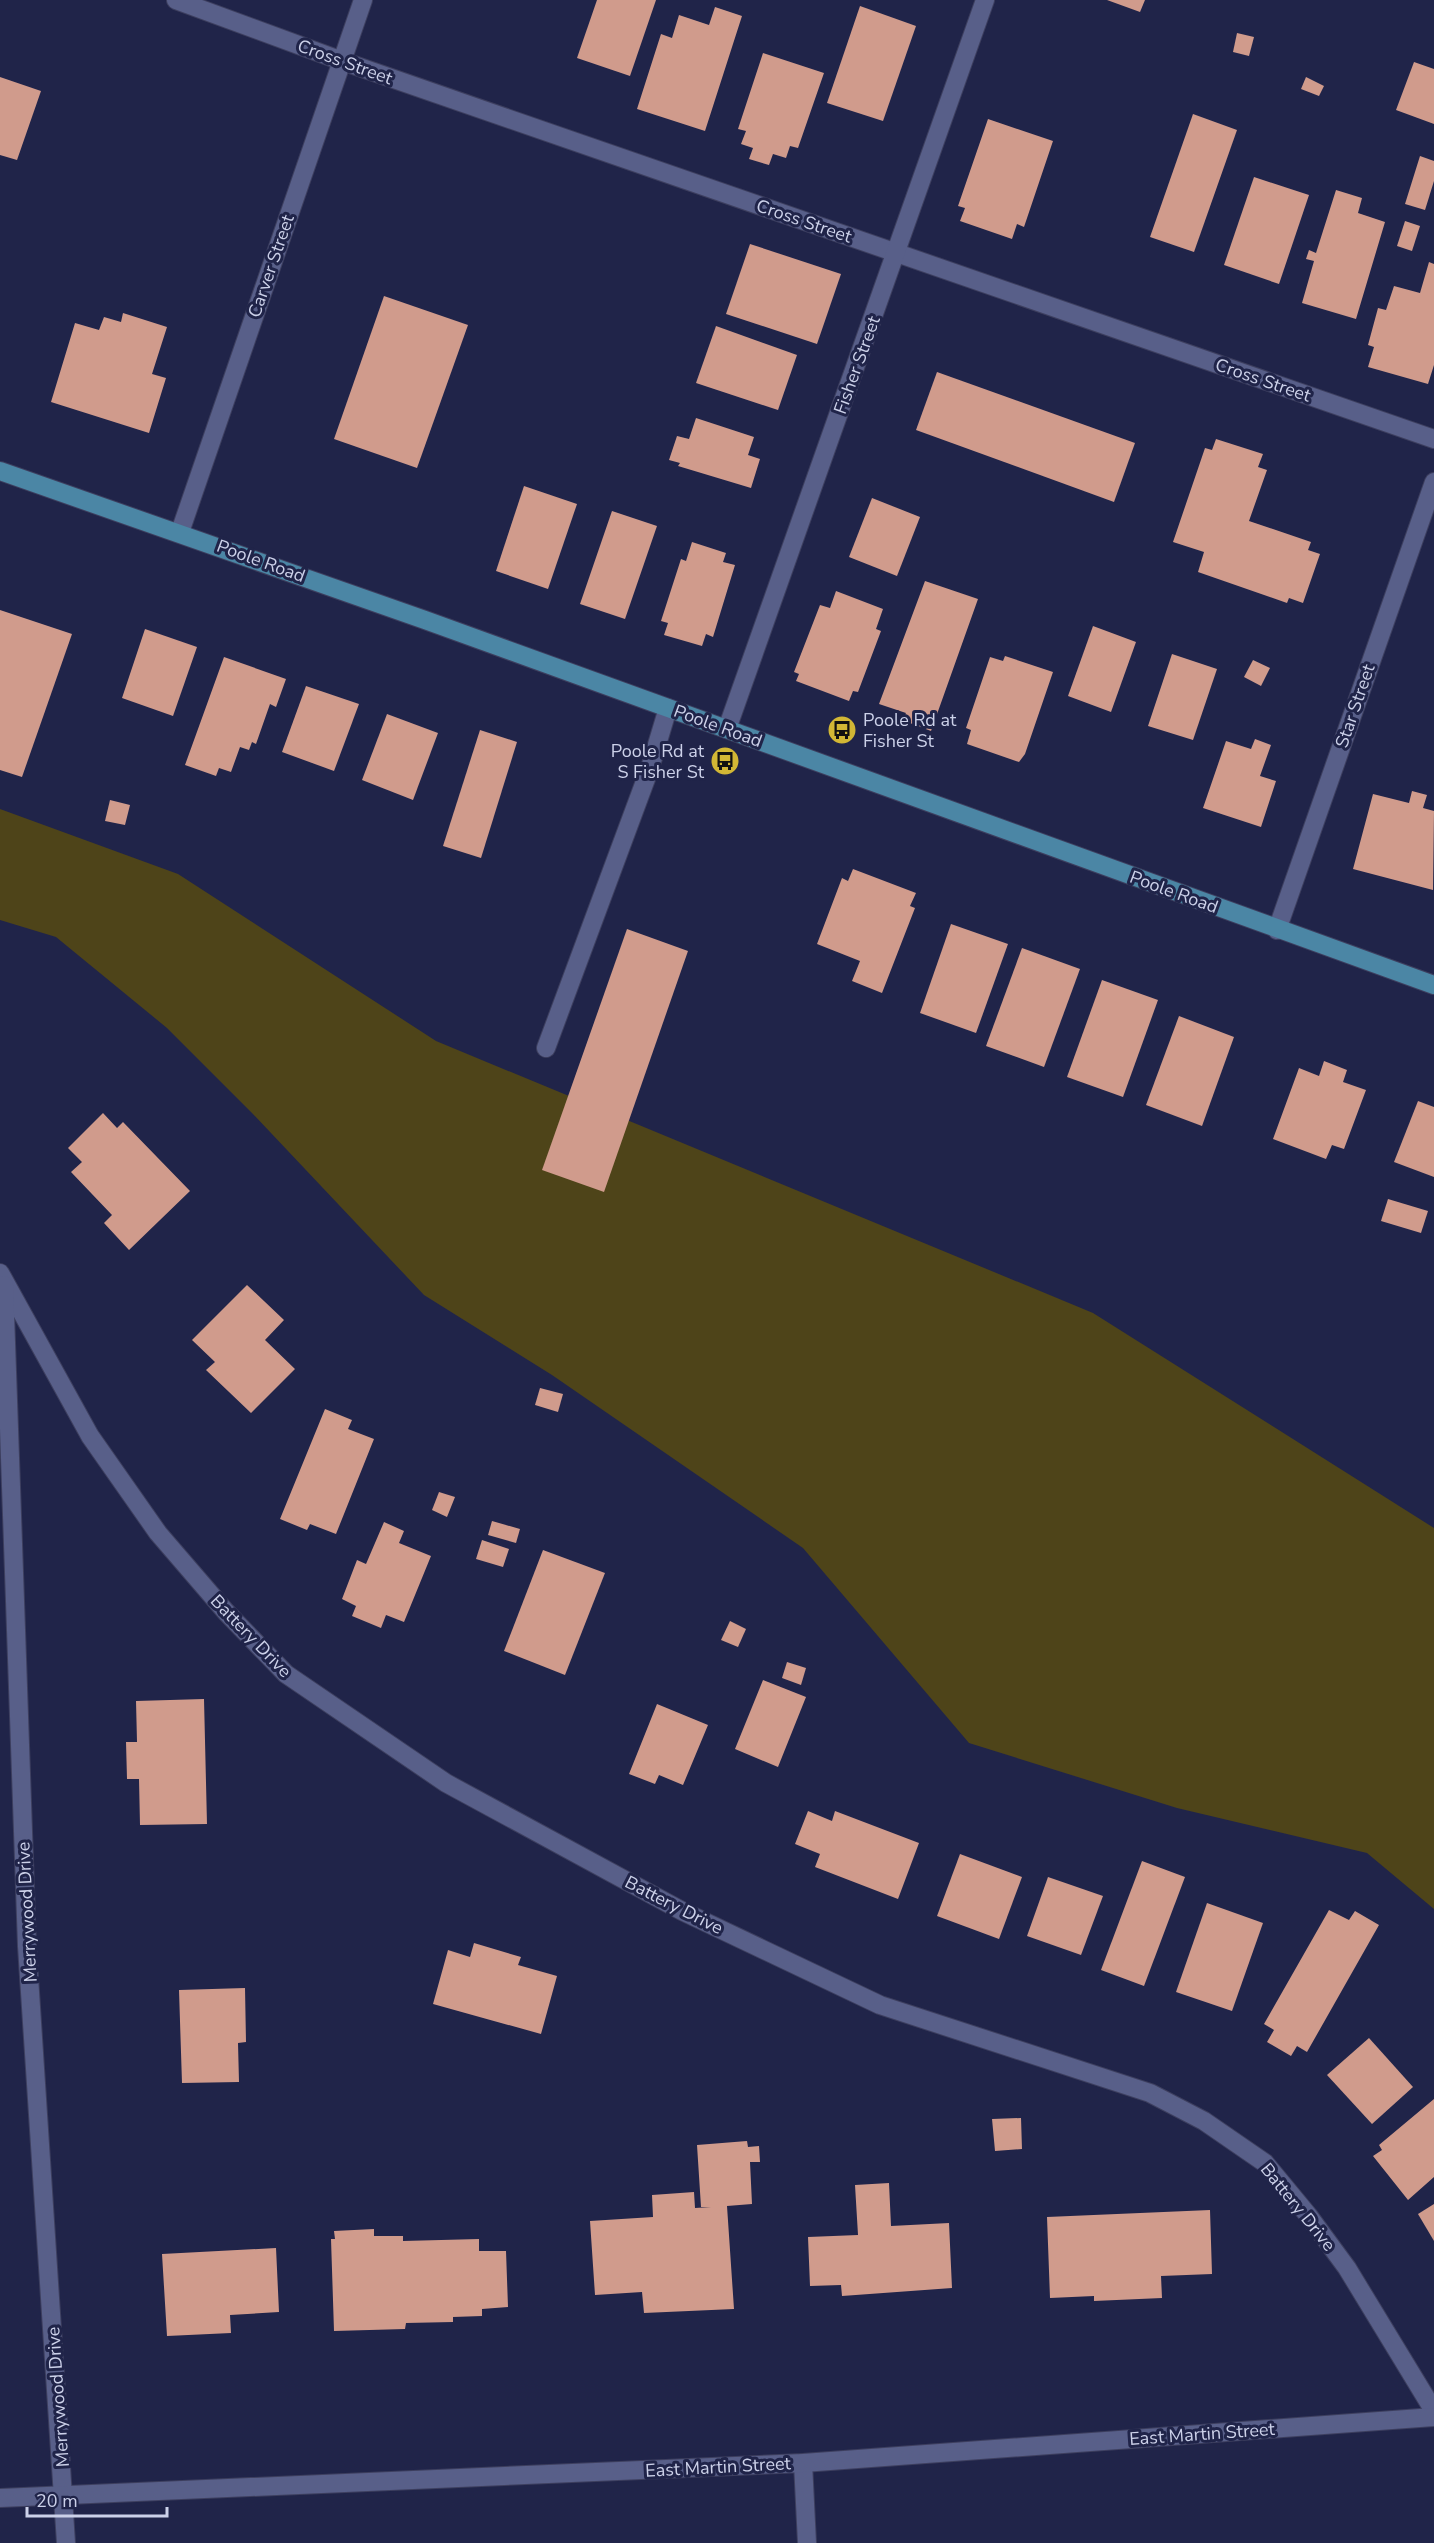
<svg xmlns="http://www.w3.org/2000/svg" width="1434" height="2543" font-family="'Nunito Sans',sans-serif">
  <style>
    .green { fill: #4e4419 }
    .building { fill: #d09b8c }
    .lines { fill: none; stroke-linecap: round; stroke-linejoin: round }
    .minor-casing { stroke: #3d3f5f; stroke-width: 20 }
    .major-casing { stroke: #3d3f5f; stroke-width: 20 }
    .minor { stroke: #585f89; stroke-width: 18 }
    .major { stroke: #4b86a5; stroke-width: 18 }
    .labels { text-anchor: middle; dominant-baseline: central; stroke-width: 6; stroke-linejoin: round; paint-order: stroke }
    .street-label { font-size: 18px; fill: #ccd1e9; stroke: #202449 }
    .poi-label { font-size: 18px; fill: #ccd1e9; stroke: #202449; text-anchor: start }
  </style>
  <rect width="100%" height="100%" fill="#202449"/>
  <!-- green -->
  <polygon class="green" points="0,809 178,874 436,1041 1093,1313 1434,1528 1434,1909 1367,1853 1177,1808 969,1743 803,1548 552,1375 424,1295 252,1113 167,1028 56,937 0,920"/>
  <!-- building -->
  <g class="building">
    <polygon points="597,0 656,0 630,76 577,58"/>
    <polygon points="1107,0 1145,0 1140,12"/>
    <polygon points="860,6 916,26 883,121 827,103"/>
    <polygon points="715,7 742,16 705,131 637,109 661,34 672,38 679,15 709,25"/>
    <polygon points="1237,33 1254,37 1249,56 1233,52"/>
    <polygon points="763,53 824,73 798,148 790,146 786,158 773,154 769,165 749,159 753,148 741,144 746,131 738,129"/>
    <polygon points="1414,62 1434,69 1434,124 1396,110"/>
    <polygon points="0,77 41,91 17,160 0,155"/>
    <polygon points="1306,77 1324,86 1319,96 1301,89"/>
    <polygon points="1193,114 1237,130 1194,252 1150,237"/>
    <polygon points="988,119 1053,141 1024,227 1017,224 1012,239 960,221 965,208 958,206"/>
    <polygon points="1420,156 1434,161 1434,181 1425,210 1405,204"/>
    <polygon points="1254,177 1309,195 1279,284 1224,265"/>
    <polygon points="1336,190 1362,198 1358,213 1385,222 1356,319 1302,303 1314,261 1306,259 1309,250 1316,253"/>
    <polygon points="1405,221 1420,226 1412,251 1397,246"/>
    <polygon points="750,244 841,274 817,344 726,314"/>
    <polygon points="1429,262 1434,264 1434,365 1428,384 1368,367 1374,347 1368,345 1378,308 1386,310 1394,286 1420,293"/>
    <polygon points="384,296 468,325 417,468 334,439"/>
    <polygon points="123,313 167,327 152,374 166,378 149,433 51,402 75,323 99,330 104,317 121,322"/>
    <polygon points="716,326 797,355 778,410 696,383"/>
    <polygon points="937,372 1135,443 1114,502 916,430"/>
    <polygon points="696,418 754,437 748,455 760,459 751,488 678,466 680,463 669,460 677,436 689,439"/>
    <polygon points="1216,439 1263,454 1258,467 1267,470 1249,521 1311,542 1308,550 1320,554 1303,603 1289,598 1287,603 1198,572 1204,552 1173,542 1205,448 1212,450"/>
    <polygon points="524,486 577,504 548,589 496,571"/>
    <polygon points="872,498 920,517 897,576 849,557"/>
    <polygon points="612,511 657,526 625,619 580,604"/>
    <polygon points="692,542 726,553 723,562 735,565 713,637 706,634 702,646 664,635 668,623 661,621 681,559 686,561"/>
    <polygon points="925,581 978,599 931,731 902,720 906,713 879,704"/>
    <polygon points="836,591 883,609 876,629 881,631 858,692 853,691 849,701 796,681 799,674 794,672 820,605 830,608"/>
    <polygon points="0,610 72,634 22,777 0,770"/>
    <polygon points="1093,626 1136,642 1111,712 1068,696"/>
    <polygon points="145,629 197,647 173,716 122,698"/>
    <polygon points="1172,654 1217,669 1193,740 1148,726"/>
    <polygon points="1005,656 1053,672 1025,754 1019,762 967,744 971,730 966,728 990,657 1003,661"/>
    <polygon points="224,657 286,679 276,707 270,704 256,744 252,742 249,750 240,747 231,772 219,768 216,776 185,765"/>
    <polygon points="1253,660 1270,668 1261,686 1244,677"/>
    <polygon points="306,686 359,704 334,771 282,752"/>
    <polygon points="387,714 438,733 413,800 362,780"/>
    <polygon points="480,730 517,742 481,858 443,846"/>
    <polygon points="1255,739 1271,745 1260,776 1276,781 1261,827 1203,808 1226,741 1251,749"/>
    <polygon points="1412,791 1427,795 1423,808 1434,811 1433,890 1353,869 1373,794 1409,803"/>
    <polygon points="110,800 130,805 125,825 105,821"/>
    <polygon points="853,869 916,893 910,906 915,908 882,993 852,981 860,961 817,944 842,878 848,881"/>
    <polygon points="951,924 1008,944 976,1033 920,1013"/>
    <polygon points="627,929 688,951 604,1192 542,1170"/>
    <polygon points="1022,948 1080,969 1044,1067 986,1046"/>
    <polygon points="1102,980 1158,1000 1123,1097 1067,1077"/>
    <polygon points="1179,1016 1234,1037 1202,1126 1146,1105"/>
    <polygon points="1324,1061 1347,1070 1343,1082 1366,1090 1344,1149 1332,1145 1326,1159 1273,1139 1299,1068 1319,1076"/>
    <polygon points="1418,1101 1434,1107 1434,1177 1394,1162"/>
    <polygon points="103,1113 117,1128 123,1122 190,1191 129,1250 104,1223 112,1215 71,1172 82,1162 68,1148"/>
    <polygon points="1388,1199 1428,1211 1421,1233 1381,1221"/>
    <polygon points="247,1285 284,1320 265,1340 295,1369 251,1413 206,1370 215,1362 192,1340"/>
    <polygon points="540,1388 563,1394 558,1412 535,1405"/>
    <polygon points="325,1409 352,1420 348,1429 374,1439 336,1534 310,1524 307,1530 280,1519"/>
    <polygon points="439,1492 455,1497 447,1517 432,1510"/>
    <polygon points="492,1521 520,1529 516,1543 488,1535"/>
    <polygon points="384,1522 404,1531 399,1543 431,1556 404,1622 386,1615 381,1628 352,1616 356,1606 342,1599 357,1560 366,1564"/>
    <polygon points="482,1540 509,1549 503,1567 476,1559"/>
    <polygon points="543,1550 605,1573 565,1675 504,1651"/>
    <polygon points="730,1621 746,1629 738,1647 721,1640"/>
    <polygon points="787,1662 806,1668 801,1685 782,1678"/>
    <polygon points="763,1680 806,1697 778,1767 735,1749"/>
    <polygon points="204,1699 207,1824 140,1825 139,1779 127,1779 126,1742 137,1742 136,1701"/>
    <polygon points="657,1704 708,1725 683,1785 659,1775 655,1784 629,1774"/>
    <polygon points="808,1811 832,1821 835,1811 919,1843 898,1899 815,1867 820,1854 795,1844"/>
    <polygon points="960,1854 1022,1877 999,1939 937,1916"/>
    <polygon points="1142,1861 1185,1877 1144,1986 1101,1970"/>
    <polygon points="1048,1877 1103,1896 1081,1955 1027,1936"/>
    <polygon points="1207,1903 1263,1923 1232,2011 1176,1992"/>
    <polygon points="1329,1910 1349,1920 1355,1911 1379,1925 1307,2052 1297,2046 1291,2056 1267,2042 1274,2030 1264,2024"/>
    <polygon points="474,1943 521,1957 518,1965 557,1976 541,2034 433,2004 448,1950 470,1957"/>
    <polygon points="245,1988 246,2042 238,2043 239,2082 182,2083 179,1990"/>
    <polygon points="1369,2038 1413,2087 1372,2124 1327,2075"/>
    <polygon points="1434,2099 1434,2177 1408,2200 1373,2156 1382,2150 1379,2145"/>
    <polygon points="1021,2118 1022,2149 995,2151 992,2119"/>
    <polygon points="747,2141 748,2147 759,2146 760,2162 750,2162 752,2204 727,2206 734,2309 644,2313 642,2292 595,2295 590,2221 653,2217 652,2195 694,2192 695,2208 711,2207 701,2207 697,2145"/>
    <polygon points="889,2183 891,2226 949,2223 952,2288 842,2296 841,2285 810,2286 808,2237 858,2235 855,2185"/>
    <polygon points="1434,2204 1434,2241 1418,2214"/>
    <polygon points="1210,2210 1212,2274 1161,2276 1162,2298 1094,2301 1094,2296 1050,2298 1047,2217"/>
    <polygon points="374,2229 374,2236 403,2236 403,2241 479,2239 479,2251 506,2251 508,2307 482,2309 482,2316 453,2317 453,2322 406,2323 405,2329 334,2331 331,2239 335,2239 334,2231"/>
    <polygon points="276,2248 279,2312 230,2315 231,2333 167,2336 162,2254"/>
  </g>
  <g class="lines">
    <!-- minor casing -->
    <g class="minor-casing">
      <g id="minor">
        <polyline points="176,0 342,61 1434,439"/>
        <polyline points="180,532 363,0"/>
        <polyline points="727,729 985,0"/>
        <polyline points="1277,930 1434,482"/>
        <polyline points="546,1048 650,768 668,708"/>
        <polyline points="0,1273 90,1436 158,1533 226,1612 286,1674 446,1783 682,1911 880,2005 1150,2093 1204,2121 1265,2163 1308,2215 1347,2268 1434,2411"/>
        <polyline points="4,1285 27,1946 66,2543"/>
        <polyline points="803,2463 807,2543"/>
        <polyline points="0,2498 803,2463 1434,2417"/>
      </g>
    </g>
    <!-- major casing -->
    <g class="major-casing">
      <polyline id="major" points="0,471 425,620 1434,985"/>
    </g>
    <!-- minor -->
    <use href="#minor" class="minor"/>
    <!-- major -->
    <use href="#major" class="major"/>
  </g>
  <!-- icons -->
  <defs>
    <g id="bus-disc" transform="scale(1.5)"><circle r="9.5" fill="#d2b735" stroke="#202449"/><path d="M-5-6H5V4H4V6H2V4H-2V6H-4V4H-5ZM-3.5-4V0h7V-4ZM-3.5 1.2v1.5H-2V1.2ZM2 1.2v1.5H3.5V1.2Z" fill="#111"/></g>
  </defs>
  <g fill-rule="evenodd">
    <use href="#bus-disc" x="842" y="730"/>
    <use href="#bus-disc" x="725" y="761"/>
  </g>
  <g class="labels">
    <!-- street labels -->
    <g class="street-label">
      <text transform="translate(345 62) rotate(20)">Cross Street</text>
      <text transform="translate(804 221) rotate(19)">Cross Street</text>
      <text transform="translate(271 266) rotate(-71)">Carver Street</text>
      <text transform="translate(857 365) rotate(-70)">Fisher Street</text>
      <text transform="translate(1263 380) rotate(19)">Cross Street</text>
      <text transform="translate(261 561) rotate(20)">Poole Road</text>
      <text transform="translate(1355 706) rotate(-71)">Star Street</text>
      <text transform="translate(718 726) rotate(20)">Poole Road</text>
      <text transform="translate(1174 892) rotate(20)">Poole Road</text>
      <text transform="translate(251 1636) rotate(46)">Battery Drive</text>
      <text transform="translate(674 1905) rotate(27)">Battery Drive</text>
      <text transform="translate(27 1912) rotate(-93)">Merrywood Drive</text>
      <text transform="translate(1298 2207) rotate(51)">Battery Drive</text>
      <text transform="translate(58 2397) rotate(-94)">Merrywood Drive</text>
      <text transform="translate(1202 2434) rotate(-4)">East Martin Street</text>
      <text transform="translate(718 2467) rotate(-3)">East Martin Street</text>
    </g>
    <!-- poi labels -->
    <g class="poi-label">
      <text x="863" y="720">Poole Rd at<tspan x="863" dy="21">Fisher St</tspan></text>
      <text x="704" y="751" text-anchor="end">Poole Rd at<tspan x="704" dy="21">S Fisher St</tspan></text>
    </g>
  </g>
  <!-- scale -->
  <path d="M27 2507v9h140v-9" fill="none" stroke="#ccd1e9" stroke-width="3"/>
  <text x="36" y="2507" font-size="18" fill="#ccd1e9" stroke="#202449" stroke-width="4.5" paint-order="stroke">20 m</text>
</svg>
